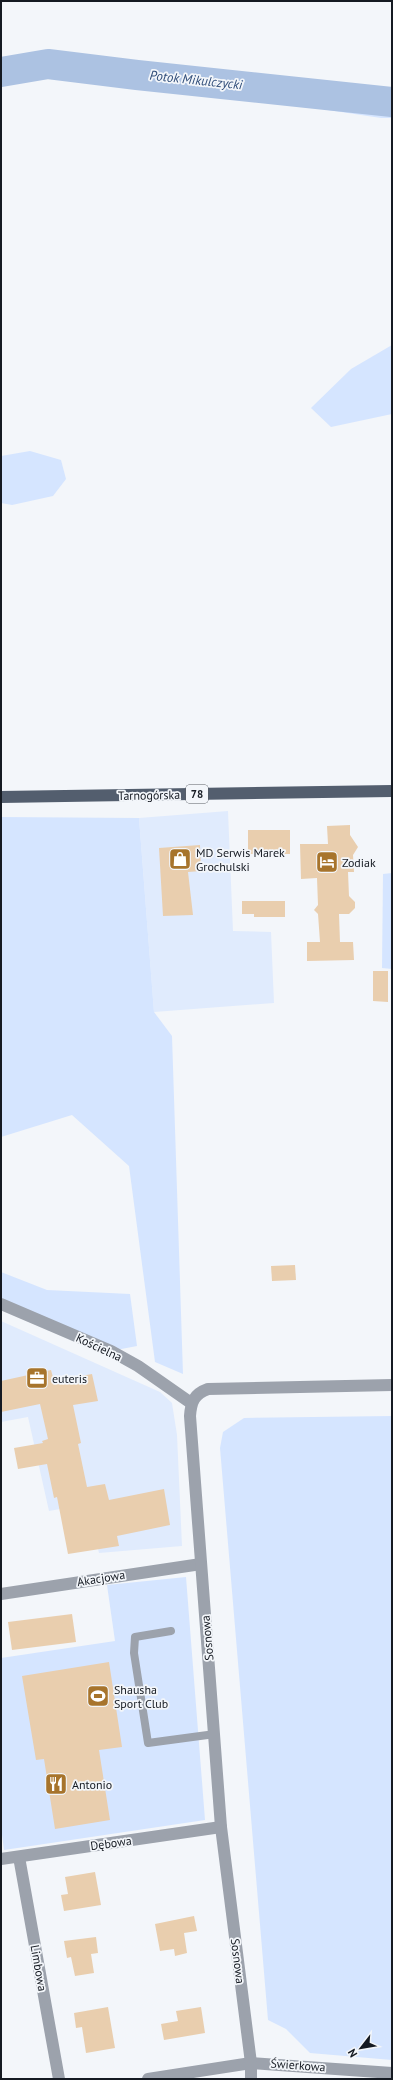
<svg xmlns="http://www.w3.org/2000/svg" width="393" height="2080" font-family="'PT Sans',sans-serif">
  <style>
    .built { fill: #e0ebfd }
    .green { fill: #d5e5ff }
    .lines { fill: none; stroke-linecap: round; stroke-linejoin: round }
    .river { stroke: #acc2e2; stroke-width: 30 }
    .building { fill: #e9ceae }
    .lane { stroke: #9ca2ac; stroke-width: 8 }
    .street { stroke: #9ca2ac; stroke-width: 12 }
    .primary { stroke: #535e6e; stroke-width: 12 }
    .labels { text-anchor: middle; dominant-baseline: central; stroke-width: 3.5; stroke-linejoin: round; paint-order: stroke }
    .shield { fill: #f3f6fa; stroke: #585c63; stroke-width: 1 }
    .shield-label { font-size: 11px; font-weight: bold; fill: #151a22 }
    .street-label { font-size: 12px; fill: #151a22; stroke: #f3f6fa }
    .poi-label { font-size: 12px; fill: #151a22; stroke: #f3f6fa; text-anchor: start }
    .water-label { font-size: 13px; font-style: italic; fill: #304d79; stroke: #f3f6fa }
  </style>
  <rect width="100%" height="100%" fill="#f3f6fa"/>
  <!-- built -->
  <g class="built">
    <polygon points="228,811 233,931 271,932 274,1003 154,1012 139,818"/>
    <polygon points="1,1321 160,1392 172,1403 177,1435 182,1546 99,1553 88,1504 49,1511 28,1417 1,1422"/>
  </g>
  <!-- green -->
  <g class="green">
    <polygon points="42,52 392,93 392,118 381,118 255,99 56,74 1,85 1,60"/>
    <polygon points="392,345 392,414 331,427 311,408 351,369"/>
    <polygon points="30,451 61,460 66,479 53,496 12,505 1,503 1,456"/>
    <polygon points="1,817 139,818 154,1012 172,1036 183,1374 155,1362 129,1166 72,1115 1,1137"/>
    <polygon points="392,873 392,969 382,968 383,874"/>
    <polygon points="1,1272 47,1290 130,1294 137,1346 111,1351 1,1304"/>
    <polygon points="392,1416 392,2060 310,2053 286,2029 268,2020 220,1448 223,1432 244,1418"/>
    <polygon points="186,1577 205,1820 4,1850 1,1827 1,1658 115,1641 107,1585"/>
  </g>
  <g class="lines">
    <!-- river -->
    <polyline class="river" points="1,72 48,64 137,75 392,102"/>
  </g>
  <!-- building -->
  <g class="building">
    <polygon points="350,825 350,835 358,847 353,855 354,872 348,872 349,896 355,902 355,908 349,914 339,914 340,942 353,942 354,960 307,961 307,942 320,942 318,914 314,910 318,905 317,878 301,879 300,844 328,844 327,826"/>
    <rect x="248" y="830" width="42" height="24"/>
    <polygon points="200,845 201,871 188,872 193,915 163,916 159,848"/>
    <polygon points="242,901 285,901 285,917 254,917 254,914 242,914"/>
    <polygon points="373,971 388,971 388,1002 373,1001"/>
    <polygon points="295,1265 296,1280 272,1281 271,1266"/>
    <polygon points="51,1370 54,1381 92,1374 98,1401 73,1405 81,1443 78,1444 87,1487 105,1484 109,1500 164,1489 170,1525 117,1536 119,1546 68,1554 57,1497 54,1498 47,1464 18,1469 14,1448 43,1443 42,1441 48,1439 40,1404 1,1412 1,1381"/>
    <polygon points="72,1614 76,1642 12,1650 8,1622"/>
    <polygon points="109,1662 122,1747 99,1750 110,1820 55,1829 44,1759 36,1760 22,1676"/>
    <polygon points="95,1872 101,1905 64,1911 61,1895 68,1894 65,1877"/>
    <polygon points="194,1916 197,1931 184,1933 187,1953 175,1956 174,1949 160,1951 155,1924"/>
    <polygon points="96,1937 98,1953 91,1954 94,1973 75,1976 71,1957 67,1958 64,1941"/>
    <polygon points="108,2007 115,2048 86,2053 82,2027 76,2028 74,2013"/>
    <polygon points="201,2007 205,2033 164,2040 161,2024 178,2021 176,2011"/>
  </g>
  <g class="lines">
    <!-- lane -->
    <polyline class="lane" points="171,1631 135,1637 134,1653 148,1743 215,1734"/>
    <!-- street -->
    <g class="street">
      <polyline points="1,1304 111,1351 138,1366 191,1403"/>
      <polyline points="1,1594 201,1564"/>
      <polyline points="19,1857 59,2079"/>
      <polyline points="1,1859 221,1827"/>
      <polyline points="148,2079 251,2063 392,2073"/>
      <path d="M251,2079v-16l-30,-236 -31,-411c1,-14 4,-22 18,-27l184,-4"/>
    </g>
    <!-- primary -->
    <polyline class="primary" points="1,797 392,791"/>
  </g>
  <!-- icons -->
  <defs>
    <g id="shop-square" transform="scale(1.15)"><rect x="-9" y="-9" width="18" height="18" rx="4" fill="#a7742c" stroke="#f3f6fa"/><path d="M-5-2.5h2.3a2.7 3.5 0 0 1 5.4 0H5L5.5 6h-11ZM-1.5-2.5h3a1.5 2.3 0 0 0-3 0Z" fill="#fff"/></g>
    <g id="hotel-square" transform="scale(1.15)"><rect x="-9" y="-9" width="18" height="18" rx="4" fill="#a7742c" stroke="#f3f6fa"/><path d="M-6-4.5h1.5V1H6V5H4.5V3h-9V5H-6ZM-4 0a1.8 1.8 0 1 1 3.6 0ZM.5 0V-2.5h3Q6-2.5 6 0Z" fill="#fff"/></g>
    <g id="office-square" transform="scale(1.15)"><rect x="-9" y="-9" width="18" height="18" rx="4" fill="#a7742c" stroke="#f3f6fa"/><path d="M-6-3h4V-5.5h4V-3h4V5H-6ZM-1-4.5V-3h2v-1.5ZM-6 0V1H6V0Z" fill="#fff"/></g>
    <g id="stadium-square" transform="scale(1.15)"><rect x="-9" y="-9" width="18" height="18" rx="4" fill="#a7742c" stroke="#f3f6fa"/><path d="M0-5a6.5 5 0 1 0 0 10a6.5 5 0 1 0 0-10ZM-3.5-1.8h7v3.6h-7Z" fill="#fff"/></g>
    <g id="restaurant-square" transform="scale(1.15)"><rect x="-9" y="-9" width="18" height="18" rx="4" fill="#a7742c" stroke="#f3f6fa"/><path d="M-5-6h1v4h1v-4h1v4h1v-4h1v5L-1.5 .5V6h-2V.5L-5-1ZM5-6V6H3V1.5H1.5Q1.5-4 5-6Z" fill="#fff"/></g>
  </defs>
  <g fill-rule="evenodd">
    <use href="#shop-square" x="180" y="859"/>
    <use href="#hotel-square" x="327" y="862"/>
    <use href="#office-square" x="37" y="1378"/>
    <use href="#stadium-square" x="98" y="1696"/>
    <use href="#restaurant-square" x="56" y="1784"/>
  </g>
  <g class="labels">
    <!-- shield labels -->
    <rect class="shield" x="186" y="785" width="22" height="18" rx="3"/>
    <g class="shield-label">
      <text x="197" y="794">78</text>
    </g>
    <!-- street labels -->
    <g class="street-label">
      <text transform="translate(149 795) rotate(-1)">Tarnogórska</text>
      <text transform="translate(99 1347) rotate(25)">Kościelna</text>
      <text transform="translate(101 1578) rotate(-9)">Akacjowa</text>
      <text transform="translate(207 1638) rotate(-95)">Sosnowa</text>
      <text transform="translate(111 1843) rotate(-8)">Dębowa</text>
      <text transform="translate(238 1961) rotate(83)">Sosnowa</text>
      <text transform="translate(39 1968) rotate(80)">Limbowa</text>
      <text transform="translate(298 2065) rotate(4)">Świerkowa</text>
    </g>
    <!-- poi labels -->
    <g class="poi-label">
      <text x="196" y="852">MD Serwis Marek<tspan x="196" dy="14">Grochulski</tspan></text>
      <text x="342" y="862">Zodiak</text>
      <text x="52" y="1378">euteris</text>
      <text x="114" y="1689">Shausha<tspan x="114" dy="14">Sport Club</tspan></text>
      <text x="72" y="1784">Antonio</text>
    </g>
    <!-- water labels -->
    <g class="water-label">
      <text transform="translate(196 80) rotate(6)">Potok Mikulczycki</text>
    </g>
  </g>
  <!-- border -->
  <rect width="393" height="2080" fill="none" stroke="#151a22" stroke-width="4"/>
  <!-- north arrow -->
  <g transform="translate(361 2048) rotate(239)" stroke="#f3f6fa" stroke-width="3" paint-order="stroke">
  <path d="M0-3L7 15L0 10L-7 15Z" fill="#151a22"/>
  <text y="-6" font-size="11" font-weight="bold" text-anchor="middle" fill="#151a22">N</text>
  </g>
</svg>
